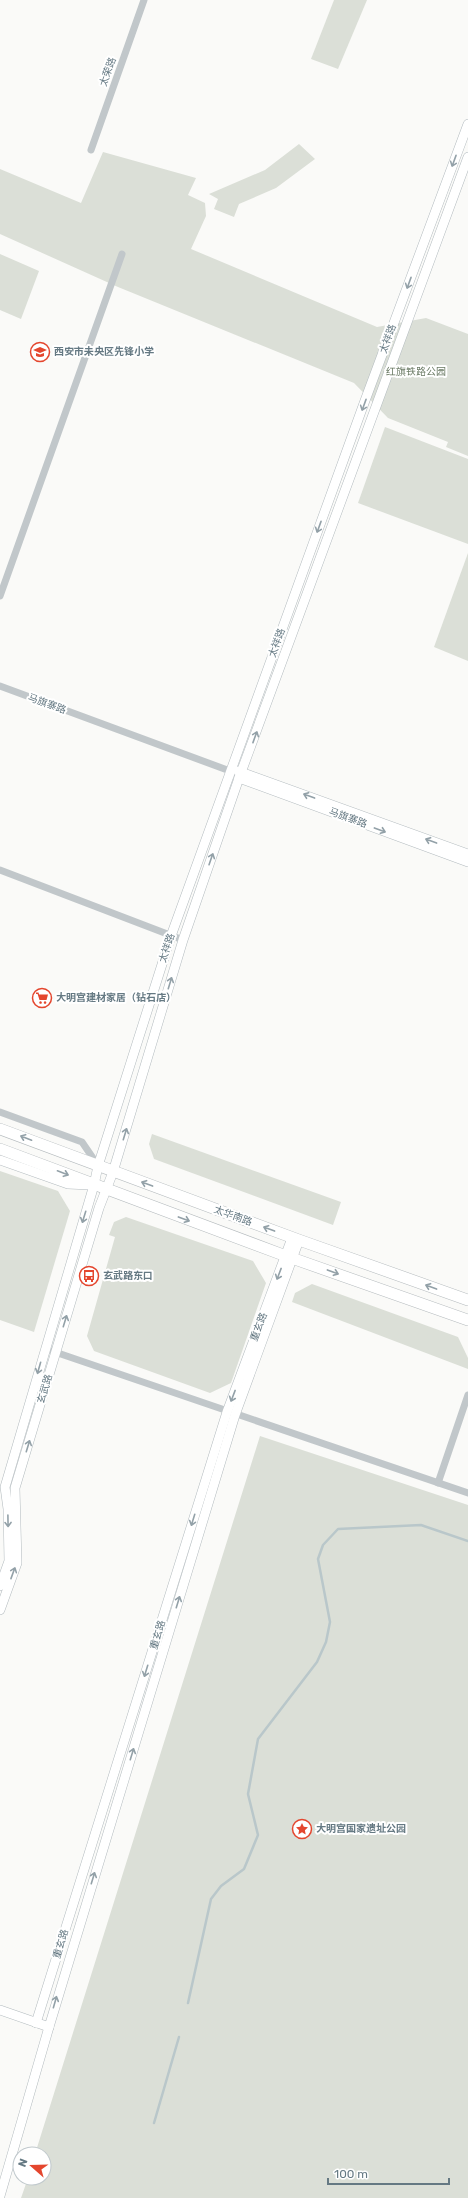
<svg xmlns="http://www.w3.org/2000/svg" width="468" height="2198" font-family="Rubik,'Noto Sans SC',sans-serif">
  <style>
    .green { fill: #dbdfd7 }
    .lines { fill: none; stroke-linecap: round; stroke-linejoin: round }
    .stream { stroke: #b9c7ca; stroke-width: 2.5 }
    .secondary-casing { stroke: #b3bbbf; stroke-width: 10 }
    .primary-casing { stroke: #b5bbbe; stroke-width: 12 }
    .street { stroke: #c1c7ca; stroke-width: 7 }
    .secondary { stroke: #fff; stroke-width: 9 }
    .primary { stroke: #fff; stroke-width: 11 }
    .oneway { stroke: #93a1a8 }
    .labels { text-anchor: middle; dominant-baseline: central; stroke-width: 4; stroke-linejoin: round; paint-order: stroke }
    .street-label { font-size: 10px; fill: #657983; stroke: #fff }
    .poi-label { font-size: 10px; font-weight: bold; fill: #657983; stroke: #fff; text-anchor: start }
    .park-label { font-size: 10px; fill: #6a7a64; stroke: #fff }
  </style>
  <rect width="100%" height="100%" fill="#fafaf8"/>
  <!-- green -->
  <g class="green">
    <polygon points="334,0 367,0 338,69 311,59"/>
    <polygon points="299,144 315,159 276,188 239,204 234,217 214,209 218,199 209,194 265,170"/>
    <polygon points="103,152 196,178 188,195 205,203 206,216 191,249 377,327 426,318 468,334 468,456 446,447 448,442 388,418 354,383 118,287 0,234 0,169 81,203"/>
    <polygon points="0,254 39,271 21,319 0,310"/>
    <polygon points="385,427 468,459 468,544 358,503"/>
    <polygon points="468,553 468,661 434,647"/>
    <polygon points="152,1134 341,1202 333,1225 154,1159 149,1144"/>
    <polygon points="0,1171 58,1191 70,1211 34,1332 0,1320"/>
    <polygon points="126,1217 253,1261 266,1283 231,1383 210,1393 94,1351 87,1336 115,1237 109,1235 114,1222"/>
    <polygon points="312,1284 458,1337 468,1358 468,1369 292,1302 295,1293"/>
    <polygon points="260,1436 468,1505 468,2198 21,2198 28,2178 44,2178 44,2154 35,2154"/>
  </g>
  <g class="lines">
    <!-- stream -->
    <g class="stream">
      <polyline points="188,2003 211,1899 221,1886 244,1869 258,1835 248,1794 258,1739 317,1662 326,1642 330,1622 318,1559 323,1545 338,1529 421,1525 468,1541"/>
      <polyline points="154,2123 179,2037"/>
    </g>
    <!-- secondary casing -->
    <g class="secondary-casing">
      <g id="secondary">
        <polyline points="238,771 468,854"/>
        <polyline points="239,778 468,862"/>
        <polyline points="0,1160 68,1184 90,1185"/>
        <polyline points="0,1586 9,1561 8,1509 5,1487 94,1185 98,1166 171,936 363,406 468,124"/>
        <polyline points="0,1610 17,1563 15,1488 99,1208 113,1172 183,940 239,778 468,157"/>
        <polyline points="0,2010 49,2027 235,1415 299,1240"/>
        <polyline points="36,2023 227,1412 292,1238"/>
        <polyline points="0,2196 49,2027"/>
      </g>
    </g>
    <!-- primary casing -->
    <g class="primary-casing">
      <g id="primary">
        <polyline points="0,1129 299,1240 468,1300"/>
        <polyline points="0,1149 286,1256 468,1320"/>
      </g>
    </g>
    <!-- street -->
    <g class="street">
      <polyline points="91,150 144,0"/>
      <polyline points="0,596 122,254"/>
      <polyline points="0,686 230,771 234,774"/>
      <polyline points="0,870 183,940"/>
      <polyline points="0,1112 82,1142 97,1164"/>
      <polyline points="52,1351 468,1493"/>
      <polyline points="438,1483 468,1395"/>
    </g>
    <!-- secondary -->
    <use href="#secondary" class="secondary"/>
    <!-- primary -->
    <use href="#primary" class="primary"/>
  </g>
  <!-- one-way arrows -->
  <defs><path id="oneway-shaft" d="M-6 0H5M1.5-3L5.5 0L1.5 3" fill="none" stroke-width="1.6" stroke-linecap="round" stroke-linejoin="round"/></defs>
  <g class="oneway">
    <use href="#oneway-shaft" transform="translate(454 161) rotate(110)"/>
    <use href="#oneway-shaft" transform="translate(409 283) rotate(110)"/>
    <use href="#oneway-shaft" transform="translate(364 405) rotate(110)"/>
    <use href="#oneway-shaft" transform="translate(319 527) rotate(110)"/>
    <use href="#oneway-shaft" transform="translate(255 737) rotate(-70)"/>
    <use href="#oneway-shaft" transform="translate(309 796) rotate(-160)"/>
    <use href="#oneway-shaft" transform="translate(380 830) rotate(20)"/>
    <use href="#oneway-shaft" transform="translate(431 841) rotate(-160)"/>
    <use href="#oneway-shaft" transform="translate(211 859) rotate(-71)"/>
    <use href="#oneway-shaft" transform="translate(170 983) rotate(-73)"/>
    <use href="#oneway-shaft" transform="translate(125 1134) rotate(-73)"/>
    <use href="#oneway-shaft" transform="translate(26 1138) rotate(-159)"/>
    <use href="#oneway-shaft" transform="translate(63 1173) rotate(21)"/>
    <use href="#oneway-shaft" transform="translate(147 1184) rotate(-160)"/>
    <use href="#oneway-shaft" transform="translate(84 1217) rotate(107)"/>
    <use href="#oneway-shaft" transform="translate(184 1219) rotate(20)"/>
    <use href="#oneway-shaft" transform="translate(269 1229) rotate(-160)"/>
    <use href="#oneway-shaft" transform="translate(333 1272) rotate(20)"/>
    <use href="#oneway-shaft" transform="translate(279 1274) rotate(111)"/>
    <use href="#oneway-shaft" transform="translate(431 1287) rotate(-160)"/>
    <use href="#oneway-shaft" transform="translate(65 1321) rotate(-73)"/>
    <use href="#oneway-shaft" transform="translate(39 1368) rotate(106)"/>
    <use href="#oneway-shaft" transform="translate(233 1396) rotate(111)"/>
    <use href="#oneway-shaft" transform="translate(28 1446) rotate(-73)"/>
    <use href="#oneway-shaft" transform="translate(193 1520) rotate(107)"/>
    <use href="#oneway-shaft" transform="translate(8 1521) rotate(89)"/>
    <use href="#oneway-shaft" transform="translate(13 1573) rotate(-70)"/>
    <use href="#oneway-shaft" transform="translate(178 1602) rotate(-73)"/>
    <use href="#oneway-shaft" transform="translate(146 1671) rotate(107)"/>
    <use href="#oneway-shaft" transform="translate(132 1754) rotate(-73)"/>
    <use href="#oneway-shaft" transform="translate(93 1878) rotate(-73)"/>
    <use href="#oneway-shaft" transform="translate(55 2002) rotate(-74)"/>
  </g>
  <!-- icons -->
  <defs>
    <g id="school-ring" transform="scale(1)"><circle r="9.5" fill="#fff" stroke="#e4462e" stroke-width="1.5"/><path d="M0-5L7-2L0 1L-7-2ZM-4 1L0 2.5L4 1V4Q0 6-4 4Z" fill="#e4462e"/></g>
    <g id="supermarket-ring" transform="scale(1)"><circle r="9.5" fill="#fff" stroke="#e4462e" stroke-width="1.5"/><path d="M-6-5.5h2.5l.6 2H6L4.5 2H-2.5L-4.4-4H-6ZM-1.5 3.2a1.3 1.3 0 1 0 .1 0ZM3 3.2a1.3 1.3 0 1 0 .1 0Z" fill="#e4462e"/></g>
    <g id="bus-ring" transform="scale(1)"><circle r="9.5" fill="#fff" stroke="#e4462e" stroke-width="1.5"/><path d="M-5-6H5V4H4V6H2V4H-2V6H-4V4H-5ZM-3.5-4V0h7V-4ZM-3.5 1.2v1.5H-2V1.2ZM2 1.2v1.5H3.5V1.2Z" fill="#e4462e"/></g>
    <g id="sight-ring" transform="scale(1)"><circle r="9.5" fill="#fff" stroke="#e4462e" stroke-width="1.5"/><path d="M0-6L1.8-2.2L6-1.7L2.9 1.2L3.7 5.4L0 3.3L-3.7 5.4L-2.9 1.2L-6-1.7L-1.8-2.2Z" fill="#e4462e"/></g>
  </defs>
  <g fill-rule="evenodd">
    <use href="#school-ring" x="40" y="352"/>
    <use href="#supermarket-ring" x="42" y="998"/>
    <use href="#bus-ring" x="89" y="1276"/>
    <use href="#sight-ring" x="302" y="1829"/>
  </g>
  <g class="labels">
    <!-- street labels -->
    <g class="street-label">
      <text transform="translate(108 72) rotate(-70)">太荣路</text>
      <text transform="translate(388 339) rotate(-70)">太祥路</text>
      <text transform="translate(277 643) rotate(-70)">太祥路</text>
      <text transform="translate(47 704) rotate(20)">马旗寨路</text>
      <text transform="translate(348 818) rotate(20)">马旗寨路</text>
      <text transform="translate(167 948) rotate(-72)">太祥路</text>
      <text transform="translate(233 1216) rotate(20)">太华南路</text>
      <text transform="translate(259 1327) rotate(-69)">重玄路</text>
      <text transform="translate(45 1389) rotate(-73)">玄武路</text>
      <text transform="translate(158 1635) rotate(-73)">重玄路</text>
      <text transform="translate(61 1944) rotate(-73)">重玄路</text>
    </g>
    <!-- poi labels -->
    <g class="poi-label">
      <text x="54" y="352">西安市未央区先锋小学</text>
      <text x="56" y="998">大明宫建材家居（钻石店）</text>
      <text x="103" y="1276">玄武路东口</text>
      <text x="316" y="1829">大明宫国家遗址公园</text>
    </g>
    <!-- park labels -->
    <g class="park-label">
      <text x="416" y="372">红旗铁路公园</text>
    </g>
  </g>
  <!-- north arrow -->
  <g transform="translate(32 2166) rotate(290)"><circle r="19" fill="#ffffff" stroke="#c1c9cd"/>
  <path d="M0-3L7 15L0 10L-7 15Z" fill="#e4462e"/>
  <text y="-6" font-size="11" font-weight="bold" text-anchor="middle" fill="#657983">N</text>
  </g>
  <!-- scale -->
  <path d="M328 2178v6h121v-6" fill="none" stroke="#657983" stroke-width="2"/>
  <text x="334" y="2178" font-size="12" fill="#657983" stroke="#ffffff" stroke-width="3" paint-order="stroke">100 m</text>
</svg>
